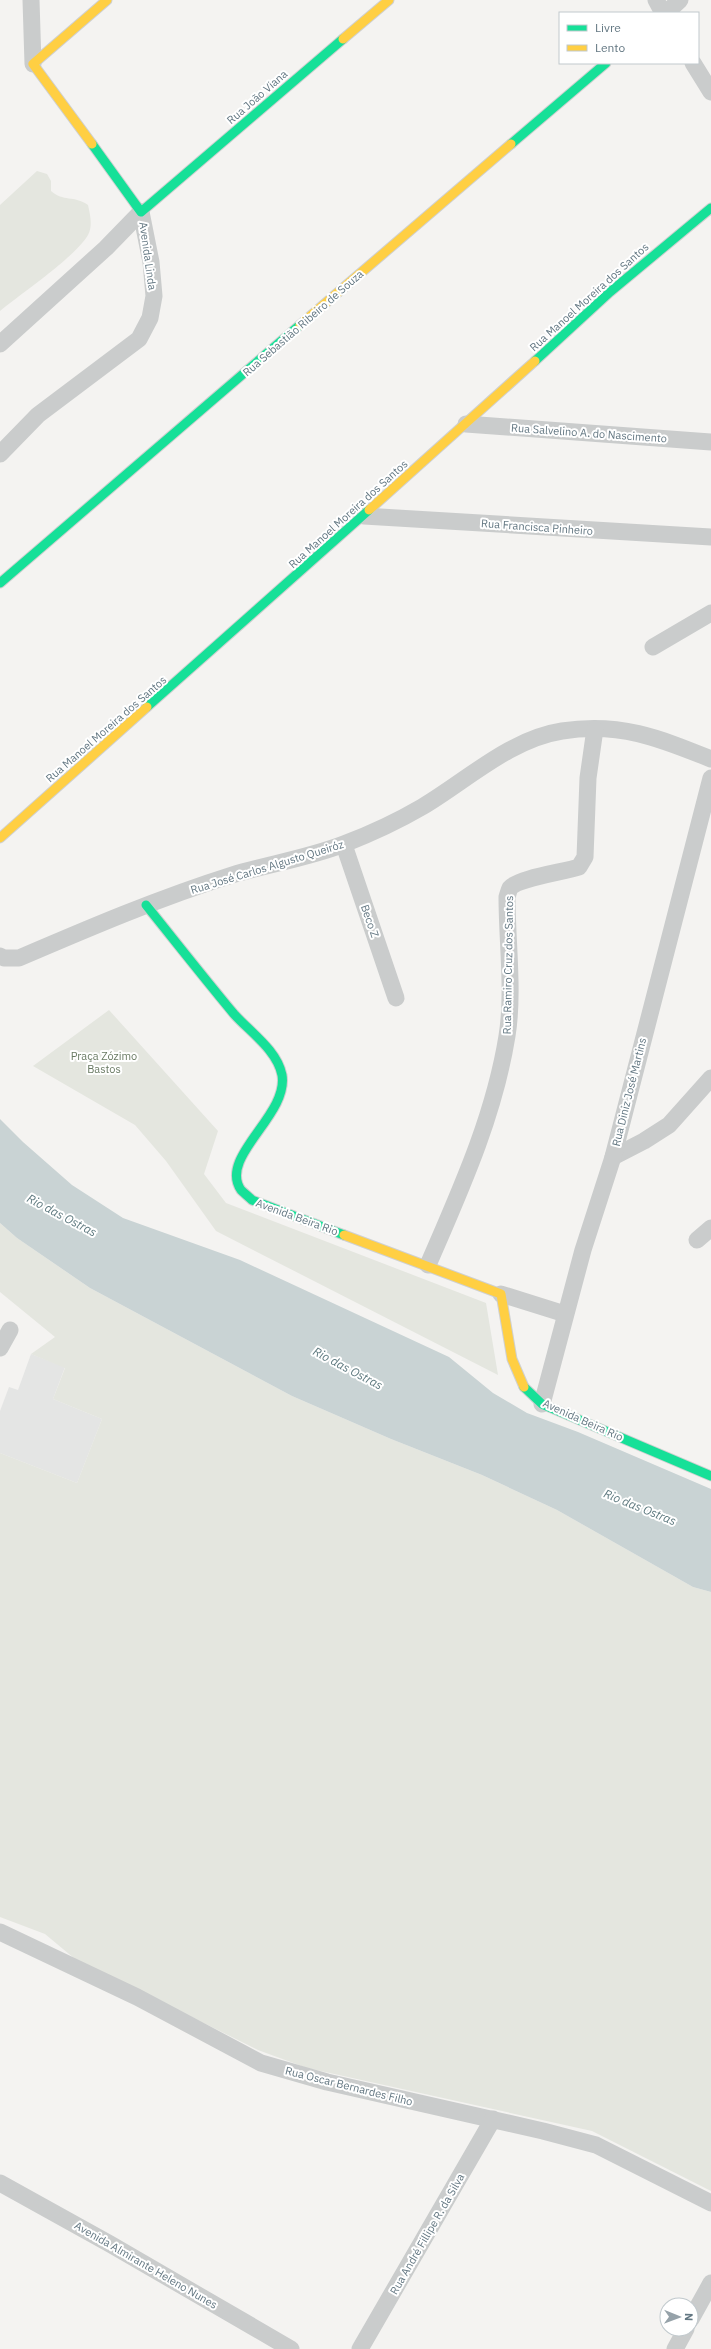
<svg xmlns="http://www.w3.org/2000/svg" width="711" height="2349" font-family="'IBM Plex Sans',sans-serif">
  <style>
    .built { fill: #e4e5e4 }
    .green { fill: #e4e6df }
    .water { fill: #c9d3d4 }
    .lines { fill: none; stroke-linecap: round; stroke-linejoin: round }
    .fast-casing { stroke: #cfd0d0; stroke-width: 11 }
    .slow-casing { stroke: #cfd0d0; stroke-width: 11 }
    .street { stroke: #cacccc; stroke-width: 17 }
    .fast { stroke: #16e098; stroke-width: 9 }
    .slow { stroke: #ffcf43; stroke-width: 9 }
    .labels { text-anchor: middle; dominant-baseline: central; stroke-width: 4; stroke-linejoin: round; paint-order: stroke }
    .street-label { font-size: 11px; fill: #637782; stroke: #fff }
    .park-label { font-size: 11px; fill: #687962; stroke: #fff }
    .water-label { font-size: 12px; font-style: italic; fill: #5e797f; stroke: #fff }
  </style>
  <rect width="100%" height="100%" fill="#f4f3f1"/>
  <!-- built -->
  <polygon class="built" points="31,1354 65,1367 53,1399 102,1419 77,1483 0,1453 0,1411 9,1387 18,1390"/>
  <!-- green -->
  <g class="green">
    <path d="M37,171l10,3 4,7v10c12,11 23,4 37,14 2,9 5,21 0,30 -14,23 -65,57 -88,76v-106z"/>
    <polygon points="109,1010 218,1131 204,1174 226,1203 486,1303 498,1375 216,1231 166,1161 135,1125 33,1066"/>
    <polygon points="0,1223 17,1238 90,1288 292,1396 391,1439 482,1475 557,1510 693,1587 711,1592 711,2191 592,2131 307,2068 258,2050 75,1959 45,1934 0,1917 0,1453 77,1483 102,1419 53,1399 65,1368 31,1354 55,1337 0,1292"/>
  </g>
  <!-- water -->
  <polygon class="water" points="0,1119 23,1142 72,1185 123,1218 240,1260 449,1357 493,1393 527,1413 578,1432 711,1489 711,1592 693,1587 557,1510 482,1475 391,1439 292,1396 90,1288 17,1238 0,1223"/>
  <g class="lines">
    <!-- fast casing -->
    <g class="fast-casing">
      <g id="fast">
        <polyline points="92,144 141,212 343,39"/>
        <polyline points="511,144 606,63"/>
        <polyline points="535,361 610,292 711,208"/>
        <polyline points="0,583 300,325"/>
        <polyline points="147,707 369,510"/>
        <path d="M146,905c29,36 58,73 88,109 16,18 43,36 48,61 7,40 -64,82 -41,115 3,3 8,7 11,10l92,35"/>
        <polyline points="524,1387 542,1404 711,1476"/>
      </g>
    </g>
    <!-- slow casing -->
    <g class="slow-casing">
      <g id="slow">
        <polyline points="343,39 389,0"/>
        <polyline points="92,144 33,64 107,0"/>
        <polyline points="300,325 511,144"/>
        <polyline points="369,510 535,361"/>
        <polyline points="0,838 147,707"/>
        <polyline points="344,1235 501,1294 512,1359 524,1387"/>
      </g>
    </g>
    <!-- street -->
    <g class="street">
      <polyline points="31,0 33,64"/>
      <polyline points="656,0 663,13"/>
      <polyline points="666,13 680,0"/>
      <polyline points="693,63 711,92"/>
      <polyline points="0,344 106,248 141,212"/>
      <polyline points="466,424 711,442"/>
      <polyline points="0,454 38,415 139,339 150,318 154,296 151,262 141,212"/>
      <polyline points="364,516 711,537"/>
      <polyline points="653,647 711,613"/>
      <polyline points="344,845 396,998"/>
      <path d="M0,956l4,2h15c70,-30 140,-60 213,-83 37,-11 76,-17 112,-31 26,-10 54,-23 78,-37 44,-26 88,-68 140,-76 58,-9 97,7 149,28"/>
      <polyline points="613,1157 644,1141 669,1125 711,1078"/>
      <polyline points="697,1240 711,1228"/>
      <path d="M428,1265c32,-74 66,-148 79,-229 7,-43 0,-94 0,-139 1,-3 2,-7 3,-9 8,-10 54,-16 69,-21l6,-10 3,-79 7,-49"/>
      <polyline points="501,1294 565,1314"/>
      <polyline points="0,1348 10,1330"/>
      <polyline points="542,1404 583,1250 613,1157 711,778"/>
      <polyline points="0,1932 137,1997 261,2063 327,2082 543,2131 596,2145 711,2203"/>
      <polyline points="0,2183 110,2244 291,2349"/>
      <polyline points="691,2319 711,2283"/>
      <polyline points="360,2349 493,2119"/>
      <polyline points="675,2349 686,2329"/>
    </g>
    <!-- fast -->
    <use href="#fast" class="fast"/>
    <!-- slow -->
    <use href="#slow" class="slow"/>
  </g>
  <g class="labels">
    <!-- street labels -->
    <g class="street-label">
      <text transform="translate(257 97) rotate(-41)">Rua João Viana</text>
      <text transform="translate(148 256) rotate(82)">Avenida Linda</text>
      <text transform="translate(589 297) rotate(-42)">Rua Manoel Moreira dos Santos</text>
      <text transform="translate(303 323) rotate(-41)">Rua Sebastião Ribeiro de Souza</text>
      <text transform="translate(589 433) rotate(4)">Rua Salvelino A. do Nascimento</text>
      <text transform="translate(348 514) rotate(-42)">Rua Manoel Moreira dos Santos</text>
      <text transform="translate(537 527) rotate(4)">Rua Francisca Pinheiro</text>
      <text transform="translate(106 729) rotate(-41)">Rua Manoel Moreira dos Santos</text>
      <text transform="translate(267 867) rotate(-17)">Rua José Carlos Algusto Queiróz</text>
      <text transform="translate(370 921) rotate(71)">Beco Z</text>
      <text transform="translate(508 965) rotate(-89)">Rua Ramiro Cruz dos Santos</text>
      <text transform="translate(629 1092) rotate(-76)">Rua Diniz José Martins</text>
      <text transform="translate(297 1217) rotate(20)">Avenida Beira Rio</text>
      <text transform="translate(583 1420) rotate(24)">Avenida Beira Rio</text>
      <text transform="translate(349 2086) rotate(14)">Rua Oscar Bernardes Filho</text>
      <text transform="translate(427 2234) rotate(-60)">Rua André Fillipe R. da Silva</text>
      <text transform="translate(146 2265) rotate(30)">Avenida Almirante Heleno Nunes</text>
    </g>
    <!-- park labels -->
    <g class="park-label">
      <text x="104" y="1056">Praça Zózimo<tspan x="104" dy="13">Bastos</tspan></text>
    </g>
    <!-- water labels -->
    <g class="water-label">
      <text transform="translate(62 1215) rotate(28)">Rio das Ostras</text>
      <text transform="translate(348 1368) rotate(28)">Rio das Ostras</text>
      <text transform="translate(640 1507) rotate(22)">Rio das Ostras</text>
    </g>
  </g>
  <!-- legend -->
  <rect x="559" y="12" width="140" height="52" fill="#ffffff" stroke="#c1c9cd"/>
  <rect x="567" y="25" width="20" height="6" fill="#16e098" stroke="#c1c9cd"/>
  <text x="595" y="32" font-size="12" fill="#637782">Livre</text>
  <rect x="567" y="45" width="20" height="6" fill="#ffcf43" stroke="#c1c9cd"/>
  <text x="595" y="52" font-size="12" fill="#637782">Lento</text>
  <!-- north arrow -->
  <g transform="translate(679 2317) rotate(91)"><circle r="19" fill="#ffffff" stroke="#c1c9cd"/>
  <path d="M0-3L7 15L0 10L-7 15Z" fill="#96a2a9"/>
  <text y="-6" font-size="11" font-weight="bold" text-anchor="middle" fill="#637782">N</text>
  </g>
</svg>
